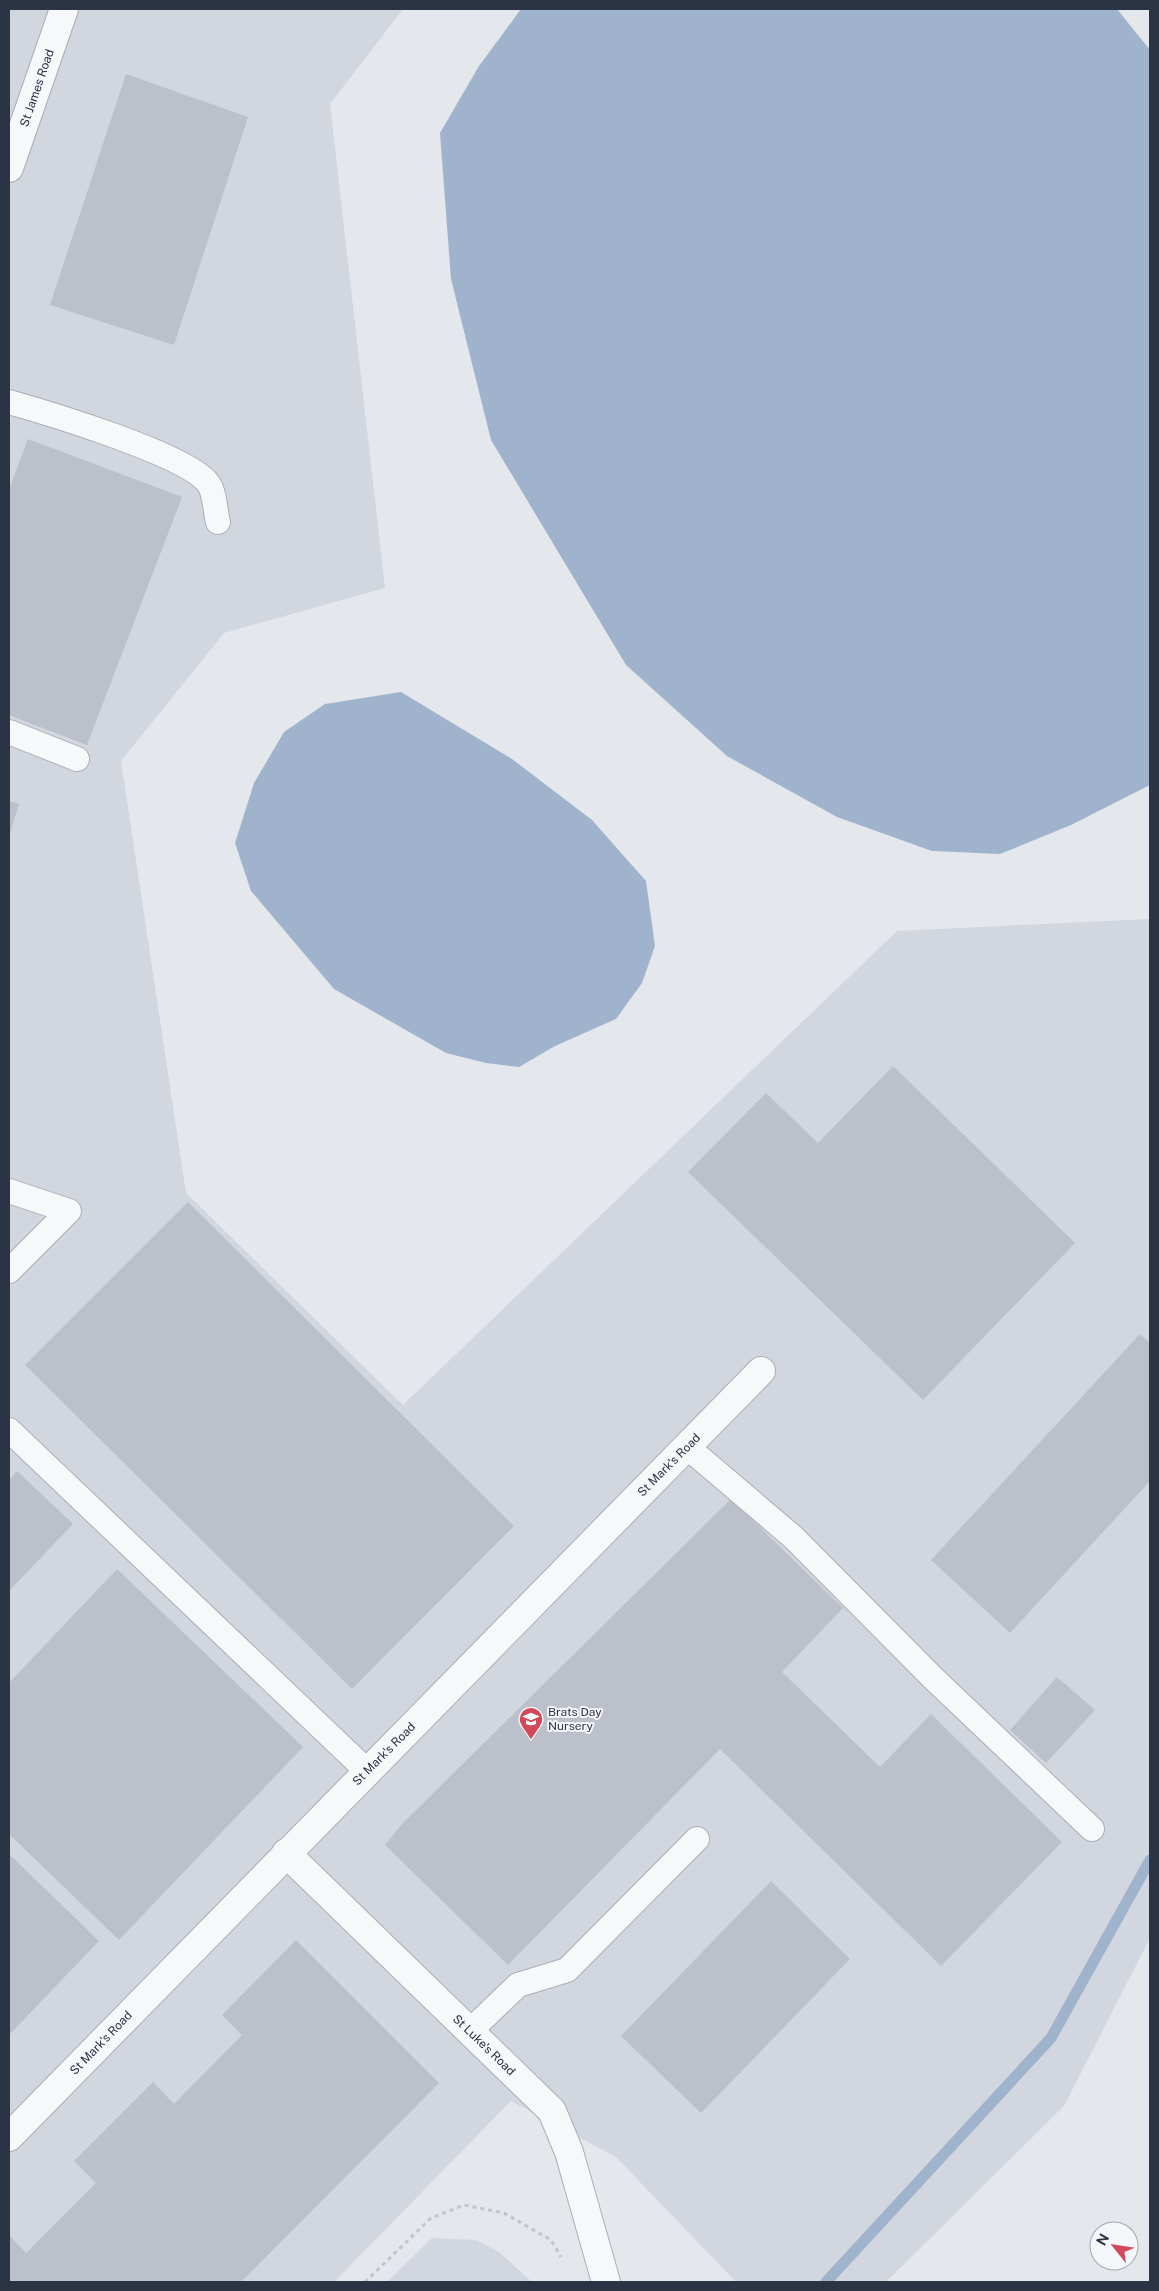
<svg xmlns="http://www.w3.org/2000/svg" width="1159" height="2291" font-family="'Public Sans',sans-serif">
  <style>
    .built { fill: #d2d6de }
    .water { fill: #9fb4cc }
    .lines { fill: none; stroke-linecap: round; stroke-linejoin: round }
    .stream { stroke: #9fb4cc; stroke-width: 11 }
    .building { fill: #bbc0ca }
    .lane-casing { stroke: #a9aeb7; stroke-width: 26 }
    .street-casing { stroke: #a9aeb7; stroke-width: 30 }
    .path { stroke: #c2c5cb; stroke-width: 3; stroke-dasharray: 4 4; stroke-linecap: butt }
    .lane { stroke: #f7f8fa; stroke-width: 24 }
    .street { stroke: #f7f8fa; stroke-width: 28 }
    .labels { text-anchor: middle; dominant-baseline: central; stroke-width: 4; stroke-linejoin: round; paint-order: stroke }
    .street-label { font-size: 12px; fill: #2b3445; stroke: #f4f6f9 }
    .poi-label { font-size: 12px; fill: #2b3445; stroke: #f4f6f9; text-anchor: start }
  </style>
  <rect width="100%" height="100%" fill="#e4e7ec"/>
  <!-- built -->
  <g class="built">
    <polygon points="9,9 403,9 330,104 385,588 224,633 121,761 186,1193 403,1405 897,931 1150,919 1150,1938 1064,2106 886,2282 736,2282 616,2157 511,2101 334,2282 9,2282"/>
    <polygon points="432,2238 476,2240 499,2252 532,2282 387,2282"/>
  </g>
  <!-- water -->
  <g class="water">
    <polygon points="521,9 1117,9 1150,50 1150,785 1071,825 1000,854 932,851 837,817 727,756 626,665 491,440 451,279 440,133 479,66"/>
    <polygon points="401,692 512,759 592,820 646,881 655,946 642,983 616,1019 555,1046 519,1067 486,1063 446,1053 334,989 251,891 235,843 254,783 284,732 325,704"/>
  </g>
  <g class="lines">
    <!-- stream -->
    <polyline class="stream" points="826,2282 1051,2038 1150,1860"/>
  </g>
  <!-- building -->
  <g class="building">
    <polygon points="126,74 248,117 174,345 50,305"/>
    <polygon points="28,439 182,497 87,745 9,715 9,490"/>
    <polygon points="9,801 19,804 9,836"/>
    <polygon points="893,1066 1075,1243 923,1400 688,1172 766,1093 818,1143"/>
    <polygon points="188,1202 514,1526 352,1689 25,1365"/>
    <polygon points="1140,1334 1150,1343 1150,1481 1010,1633 931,1560"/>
    <polygon points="17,1471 73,1524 9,1591 9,1480"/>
    <polygon points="731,1499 843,1608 782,1672 880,1767 931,1714 1062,1842 941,1966 720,1749 508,1965 385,1845 402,1824"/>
    <polygon points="117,1569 303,1747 119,1940 9,1834 9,1683"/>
    <polygon points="1057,1677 1095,1710 1046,1763 1010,1730"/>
    <polygon points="9,1854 99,1941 9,2035"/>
    <polygon points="771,1881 850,1959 701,2113 621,2036"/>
    <polygon points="296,1940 439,2083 241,2282 9,2282 9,2235 26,2253 96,2183 74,2161 153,2082 174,2104 242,2035 222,2015"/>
  </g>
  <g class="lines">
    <!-- lane casing -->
    <g class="lane-casing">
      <g id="lane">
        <path d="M9,402c39,11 175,52 198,80 8,8 8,29 11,40"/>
        <polyline points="9,732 77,759"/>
        <polyline points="9,1191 69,1211 9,1271"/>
        <polyline points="9,1430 367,1771"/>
        <polyline points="686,1446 793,1537 933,1678 1092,1829"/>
        <polyline points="470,2031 518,1985 567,1970 697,1839"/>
      </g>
    </g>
    <!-- street casing -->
    <g class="street-casing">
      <g id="street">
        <polyline points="9,168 64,9"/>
        <polyline points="286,1853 552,2111 569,2152 606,2282"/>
        <polyline points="9,2137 761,1371"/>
      </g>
    </g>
    <!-- path -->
    <polyline class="path" points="365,2282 431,2218 464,2205 504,2213 551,2240 561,2257"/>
    <!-- lane -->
    <use href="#lane" class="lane"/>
    <!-- street -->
    <use href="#street" class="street"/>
  </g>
  <!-- icons -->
  <defs>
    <g id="school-pin" transform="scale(1.25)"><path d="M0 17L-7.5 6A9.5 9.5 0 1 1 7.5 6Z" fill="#d1495b" stroke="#f4f6f9"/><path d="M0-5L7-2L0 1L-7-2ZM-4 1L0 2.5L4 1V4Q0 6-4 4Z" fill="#fff"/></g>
  </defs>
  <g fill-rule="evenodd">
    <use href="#school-pin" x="531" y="1719"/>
  </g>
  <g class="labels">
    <!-- street labels -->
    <g class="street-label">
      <text transform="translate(37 88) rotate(-71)">St James Road</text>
      <text transform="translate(669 1465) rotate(-45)">St Mark's Road</text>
      <text transform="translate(384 1754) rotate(-45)">St Mark's Road</text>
      <text transform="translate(101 2043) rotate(-46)">St Mark's Road</text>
      <text transform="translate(484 2045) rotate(44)">St Luke's Road</text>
    </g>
    <!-- poi labels -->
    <g class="poi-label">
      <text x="548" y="1712">Brats Day<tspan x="548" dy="14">Nursery</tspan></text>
    </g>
  </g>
  <!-- border -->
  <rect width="1159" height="2291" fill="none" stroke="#2b3445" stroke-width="20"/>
  <!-- north arrow -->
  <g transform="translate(1114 2246) rotate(300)"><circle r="24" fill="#f4f6f9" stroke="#a4a8b1"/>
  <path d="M0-4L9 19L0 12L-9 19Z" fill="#d1495b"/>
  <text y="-8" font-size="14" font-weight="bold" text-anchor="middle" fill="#2b3445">N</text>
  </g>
</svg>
